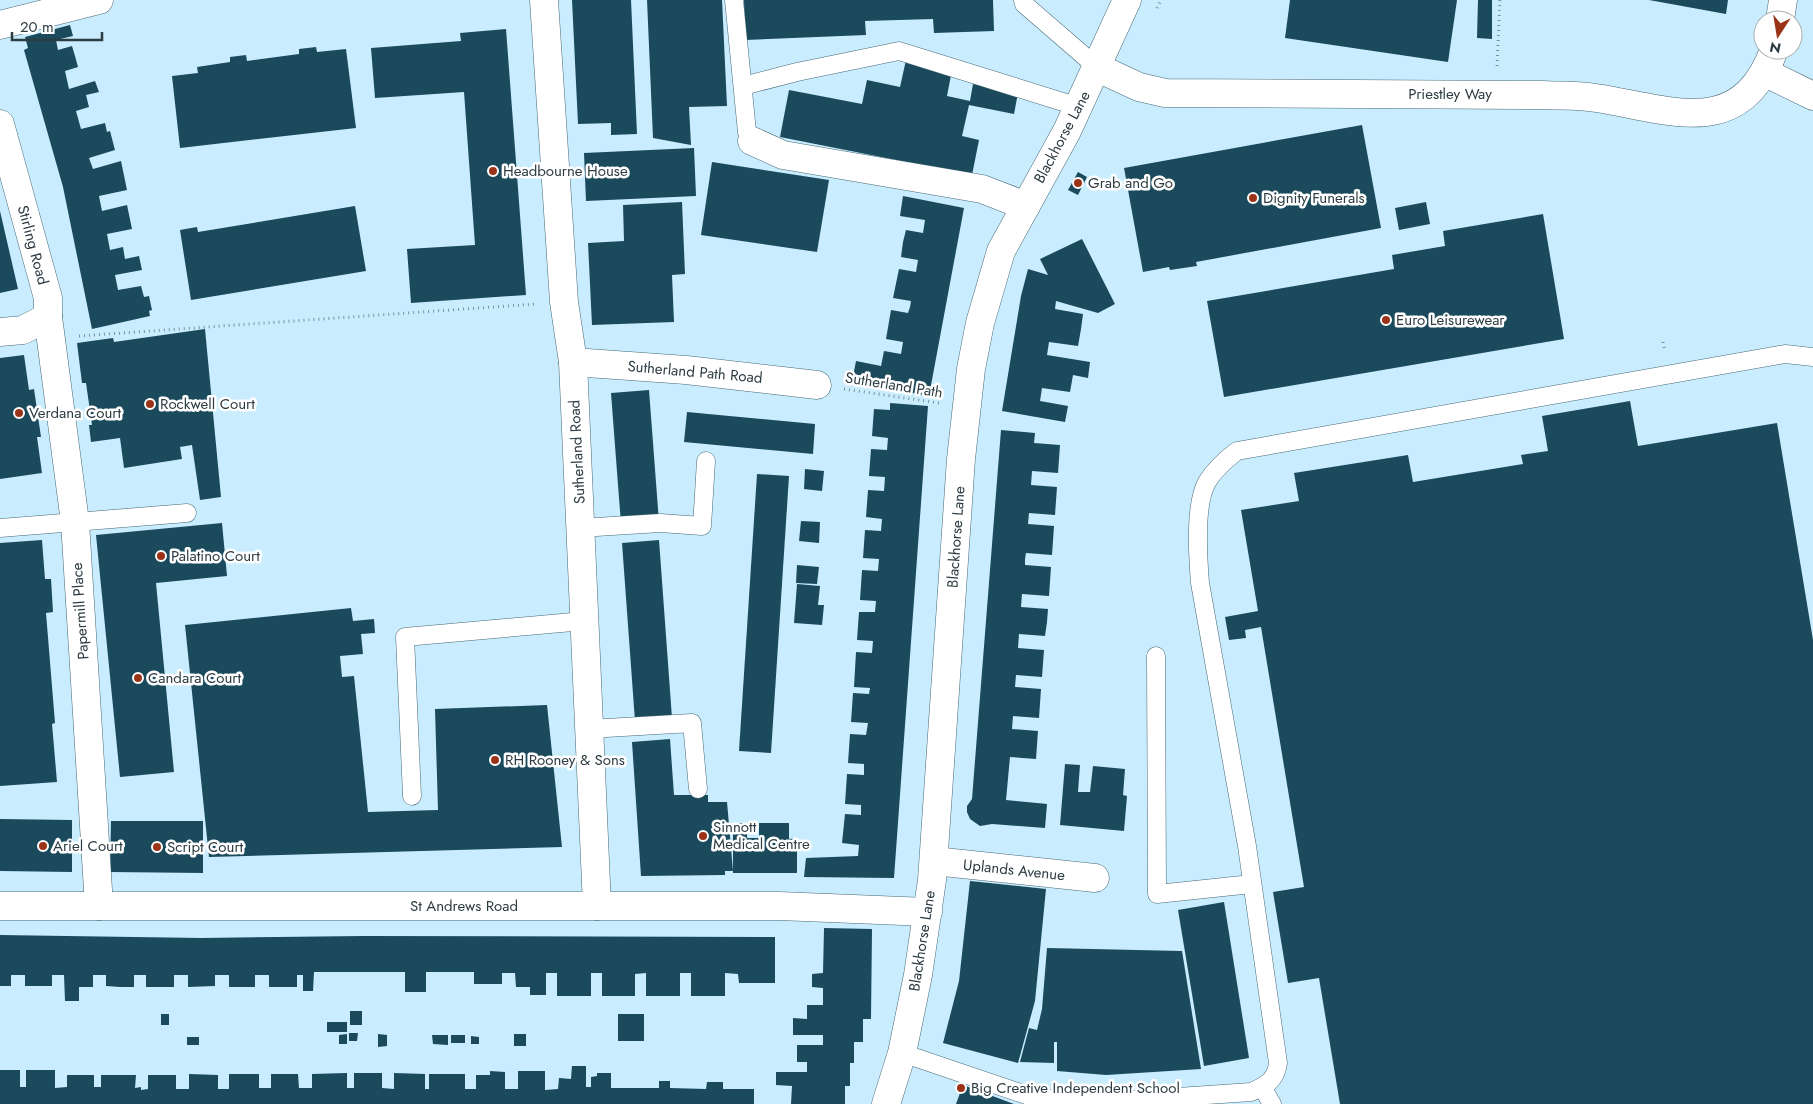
<svg xmlns="http://www.w3.org/2000/svg" width="1813" height="1104" font-family="Jost,sans-serif">
  <style>
    .building { fill: #1a4a5c }
    .lines { fill: none; stroke-linecap: round; stroke-linejoin: round }
    .service-casing { stroke: #476876; stroke-width: 19 }
    .minor-casing { stroke: #476876; stroke-width: 29 }
    .secondary-casing { stroke: #476876; stroke-width: 29 }
    .path { stroke: #79929d; stroke-width: 3; stroke-dasharray: 1 4; stroke-linecap: butt }
    .service { stroke: #fff; stroke-width: 18 }
    .minor { stroke: #fff; stroke-width: 28 }
    .secondary { stroke: #fff; stroke-width: 28 }
    .poi-dot { fill: #9b3318; stroke: #fff; stroke-width: 2 }
    .labels { text-anchor: middle; dominant-baseline: central; stroke-width: 5; stroke-linejoin: round; paint-order: stroke }
    .street-label { font-size: 15px; fill: #2d3c42; stroke: #fff }
    .poi-label { font-size: 15px; fill: #2d3c42; stroke: #fff; text-anchor: start }
  </style>
  <rect width="100%" height="100%" fill="#c9edfe"/>
  <!-- building -->
  <g class="building">
    <polygon points="572,0 631,0 637,134 611,135 611,123 578,124"/>
    <polygon points="647,0 722,0 727,106 689,107 691,145 653,138"/>
    <polygon points="744,0 993,0 994,31 934,33 933,19 865,21 866,35 745,40"/>
    <polygon points="1290,0 1457,0 1448,62 1285,38"/>
    <polygon points="1478,0 1492,0 1492,39 1477,38"/>
    <polygon points="1649,0 1728,0 1726,14"/>
    <polygon points="70,25 73,36 56,40 58,50 72,46 75,56 78,67 65,71 69,89 95,81 99,92 86,95 89,107 76,111 81,129 105,123 107,132 110,131 115,150 89,158 93,169 121,161 127,190 99,196 102,211 127,205 132,229 107,234 110,250 123,247 125,259 139,256 142,270 115,275 118,290 141,286 144,297 149,296 152,310 149,311 150,316 92,329 63,187 24,50 28,48 25,37"/>
    <polygon points="506,29 526,295 411,303 407,249 475,245 464,92 375,98 371,48 461,41 460,33"/>
    <polygon points="316,47 317,52 346,49 356,128 180,148 172,76 198,73 197,67 230,62 230,57 246,55 247,61 299,54 299,49"/>
    <polygon points="906,60 952,70 947,96 970,101 973,84 1018,93 1014,114 969,105 962,136 979,140 972,175 780,137 789,90 862,104 867,80 900,87"/>
    <polygon points="1362,125 1381,228 1196,262 1197,266 1170,270 1169,267 1143,272 1124,168"/>
    <polygon points="694,148 696,196 586,201 584,153"/>
    <polygon points="712,162 829,180 817,252 701,235"/>
    <polygon points="1078,172 1087,177 1078,195 1068,190"/>
    <polygon points="903,196 964,208 929,396 852,382 856,361 881,366 884,351 901,354 903,342 886,339 891,310 908,313 910,307 911,301 893,298 899,269 916,272 918,260 901,257 903,242 906,230 923,233 925,220 900,216"/>
    <polygon points="682,202 685,274 672,275 674,322 592,325 588,243 624,241 623,205"/>
    <polygon points="1426,202 1430,224 1399,230 1395,208"/>
    <polygon points="355,206 366,271 191,300 180,230 197,227 198,232"/>
    <polygon points="0,211 18,289 0,293"/>
    <polygon points="1543,214 1564,339 1224,397 1207,301 1394,269 1392,255 1445,246 1443,231"/>
    <polygon points="1082,239 1115,304 1098,313 1056,301 1055,309 1083,314 1081,329 1078,346 1049,342 1047,355 1090,362 1088,378 1073,375 1070,392 1042,388 1040,401 1068,406 1065,422 1002,411 1021,296 1028,269 1048,275 1040,259"/>
    <polygon points="205,329 221,497 200,500 192,445 180,447 182,459 124,468 120,438 91,442 89,425 92,425 86,383 82,383 77,343 113,338 114,342"/>
    <polygon points="24,355 29,390 34,389 41,437 37,437 42,473 0,479 0,358"/>
    <polygon points="649,390 659,522 621,524 611,393"/>
    <polygon points="1630,401 1638,446 1777,423 1813,640 1813,1104 1340,1104 1319,978 1288,983 1273,892 1304,887 1261,627 1245,630 1246,638 1229,640 1225,617 1258,611 1241,510 1299,501 1294,473 1408,455 1413,482 1523,464 1521,455 1548,451 1542,416"/>
    <polygon points="890,403 928,406 894,878 804,877 806,858 858,856 859,845 842,843 845,814 861,815 861,805 845,804 847,774 864,775 864,764 848,763 850,734 866,735 868,723 851,722 853,693 869,694 870,688 854,687 856,652 872,653 873,641 857,640 859,612 875,612 876,601 860,600 862,570 878,571 879,559 863,558 865,530 881,531 882,519 866,517 868,490 884,491 885,477 869,476 871,449 887,450 888,438 872,436 874,409 890,410"/>
    <polygon points="687,412 815,424 813,454 684,442"/>
    <polygon points="1001,430 1035,433 1034,443 1060,445 1058,473 1032,471 1031,485 1057,487 1055,515 1029,513 1028,524 1054,526 1052,555 1026,553 1025,559 1025,565 1051,567 1049,596 1022,594 1021,607 1048,609 1047,622 1045,636 1019,634 1018,648 1044,650 1042,677 1016,675 1015,687 1041,689 1039,718 1013,716 1012,729 1038,731 1036,759 1010,757 1006,800 1047,804 1045,828 992,824 980,826 970,819 967,812 967,806 972,799"/>
    <polygon points="805,469 824,471 822,491 804,489"/>
    <polygon points="757,474 789,476 771,753 739,751"/>
    <polygon points="801,521 820,522 819,543 799,541"/>
    <polygon points="222,523 227,576 156,583 174,772 120,777 96,535"/>
    <polygon points="42,540 45,579 51,579 53,612 46,613 55,723 52,724 57,782 0,786 0,543"/>
    <polygon points="659,540 672,718 635,721 622,543"/>
    <polygon points="797,565 819,567 817,584 796,583"/>
    <polygon points="797,584 820,586 818,605 824,605 822,625 794,623"/>
    <polygon points="351,608 353,621 374,619 375,633 361,634 363,654 340,656 342,677 354,676 368,812 438,810 435,709 547,705 562,847 209,857 185,625"/>
    <polygon points="670,739 674,795 708,795 708,802 727,802 733,871 725,871 725,875 641,876 632,742"/>
    <polygon points="1065,764 1080,765 1078,792 1090,792 1093,766 1125,769 1123,795 1127,796 1124,831 1060,825"/>
    <polygon points="0,819 72,820 72,872 0,871"/>
    <polygon points="111,821 203,821 203,873 110,872"/>
    <polygon points="733,823 747,823 747,838 759,838 759,823 789,823 789,839 797,838 797,873 733,873"/>
    <polygon points="970,881 1046,889 1035,1001 1018,1063 943,1043 959,981"/>
    <polygon points="1224,902 1249,1058 1204,1066 1178,910"/>
    <polygon points="824,928 872,929 871,1019 863,1019 863,1042 854,1042 854,1063 850,1063 850,1086 845,1086 845,1104 791,1104 792,1086 776,1085 776,1072 807,1072 807,1062 797,1062 797,1045 823,1045 823,1035 793,1035 793,1018 807,1019 807,1005 823,1005 823,988 812,987 812,974 823,973"/>
    <polygon points="0,935 201,938 364,936 775,937 775,983 739,983 738,974 725,973 725,996 691,996 691,973 680,973 680,996 646,996 646,973 635,974 635,996 602,996 602,973 591,973 591,996 557,996 557,973 546,973 546,995 530,995 530,987 516,987 515,973 502,973 502,984 474,984 474,972 426,972 426,992 405,992 405,972 314,972 313,991 303,991 303,975 297,975 297,987 269,987 269,975 255,975 255,987 229,987 229,975 215,975 215,986 188,987 188,975 174,975 174,987 146,987 146,975 134,975 134,987 120,987 106,986 106,975 93,975 93,987 79,987 79,1001 65,1001 64,975 52,975 52,986 25,986 25,975 11,975 11,986 0,986"/>
    <polygon points="1047,948 1182,951 1201,1069 1106,1075 1057,1071 1057,1042 1054,1042 1054,1063 1020,1062 1029,1028 1037,1030 1042,1009"/>
    <rect x="350" y="1011" width="12" height="14"/>
    <rect x="161" y="1014" width="8" height="11"/>
    <rect x="618" y="1014" width="26" height="27"/>
    <rect x="327" y="1022" width="20" height="10"/>
    <polygon points="349,1033 358,1033 357,1041 349,1041"/>
    <polygon points="347,1034 347,1044 339,1044 339,1035"/>
    <polygon points="378,1034 387,1035 387,1046 378,1047"/>
    <rect x="514" y="1034" width="12" height="12"/>
    <polygon points="432,1035 448,1035 448,1045 433,1044"/>
    <rect x="451" y="1035" width="14" height="8"/>
    <polygon points="471,1036 479,1037 479,1044 471,1044"/>
    <rect x="187" y="1037" width="12" height="8"/>
    <polygon points="572,1066 586,1066 586,1087 591,1087 591,1077 597,1076 597,1073 611,1073 611,1088 659,1088 659,1081 670,1081 670,1088 706,1089 707,1082 723,1082 723,1089 754,1089 754,1104 0,1104 0,1070 20,1070 20,1087 26,1087 26,1070 55,1070 55,1088 67,1087 67,1075 94,1075 94,1087 101,1087 101,1075 136,1075 135,1088 141,1087 141,1090 148,1089 148,1075 176,1075 176,1089 189,1089 189,1074 218,1075 218,1089 229,1089 229,1074 259,1074 259,1088 271,1088 271,1074 298,1074 299,1088 312,1088 312,1074 347,1073 347,1088 354,1088 354,1073 382,1073 382,1088 394,1089 394,1073 425,1074 425,1089 429,1089 429,1074 465,1074 465,1089 476,1089 476,1075 490,1075 490,1071 505,1072 505,1089 518,1089 518,1071 545,1071 545,1090 558,1089 559,1078 571,1079"/>
    <polygon points="963,1085 1014,1104 956,1104"/>
  </g>
  <g class="lines">
    <!-- service casing -->
    <g class="service-casing">
      <g id="service">
        <polyline points="734,0 747,132 752,141"/>
        <polyline points="1023,0 1024,4 1098,68"/>
        <polyline points="743,86 797,72 899,51 1079,107"/>
        <polyline points="0,528 187,513"/>
        <polyline points="580,528 660,523 702,526 706,461"/>
        <polyline points="1156,656 1157,894 1252,884"/>
        <polyline points="589,729 692,723 698,789"/>
        <polyline points="412,796 405,637 584,621"/>
        <path d="M902,1053l133,45 70,4 146,-10c15,-6 25,-12 27,-29l-31,-217 -47,-263c-2,-25 -6,-78 7,-101 8,-13 18,-22 30,-31l548,-97 28,3"/>
        <polyline points="1262,1087 1272,1104"/>
      </g>
    </g>
    <!-- minor casing -->
    <g class="minor-casing">
      <g id="minor">
        <polyline points="544,0 564,302 573,362 597,906"/>
        <polyline points="1780,20 1783,0"/>
        <polyline points="0,25 99,0"/>
        <path d="M1098,68l41,19 26,6 378,2c18,1 36,0 53,3 74,11 144,44 178,-48"/>
        <polyline points="1766,73 1813,96"/>
        <polyline points="0,124 48,298 48,317 23,330 0,332"/>
        <polyline points="752,141 783,155 982,189 1026,206"/>
        <polyline points="48,317 75,522 99,906"/>
        <polyline points="573,362 686,370 817,385"/>
        <polyline points="934,861 1095,878"/>
        <polyline points="0,906 779,906 928,912"/>
      </g>
    </g>
    <!-- secondary casing -->
    <g class="secondary-casing">
      <polyline id="secondary" points="886,1104 902,1053 918,975 932,880 961,459 971,369 980,323 1001,251 1067,131 1127,0"/>
    </g>
    <!-- path -->
    <g class="path">
      <polyline points="1157,8 1161,0"/>
      <polyline points="1497,66 1500,0"/>
      <polyline points="79,336 536,304"/>
      <polyline points="1663,342 1665,351"/>
      <polyline points="844,389 939,403"/>
    </g>
    <!-- service -->
    <use href="#service" class="service"/>
    <!-- minor -->
    <use href="#minor" class="minor"/>
    <!-- secondary -->
    <use href="#secondary" class="secondary"/>
  </g>
  <!-- markers -->
  <g class="poi-dot">
    <circle cx="493" cy="171" r="5"/>
    <circle cx="1078" cy="183" r="5"/>
    <circle cx="1253" cy="198" r="5"/>
    <circle cx="1386" cy="320" r="5"/>
    <circle cx="150" cy="404" r="5"/>
    <circle cx="19" cy="413" r="5"/>
    <circle cx="161" cy="556" r="5"/>
    <circle cx="138" cy="678" r="5"/>
    <circle cx="495" cy="760" r="5"/>
    <circle cx="703" cy="836" r="5"/>
    <circle cx="43" cy="846" r="5"/>
    <circle cx="157" cy="847" r="5"/>
    <circle cx="961" cy="1088" r="5"/>
  </g>
  <g class="labels">
    <!-- street labels -->
    <g class="street-label">
      <text x="1450" y="94">Priestley Way</text>
      <text transform="translate(1062 137) rotate(-62)">Blackhorse Lane</text>
      <text transform="translate(33 245) rotate(75)">Stirling Road</text>
      <text transform="translate(695 372) rotate(5)">Sutherland Path Road</text>
      <text transform="translate(894 385) rotate(9)">Sutherland Path</text>
      <text transform="translate(577 452) rotate(-93)">Sutherland Road</text>
      <text transform="translate(956 537) rotate(-86)">Blackhorse Lane</text>
      <text transform="translate(80 611) rotate(-94)">Papermill Place</text>
      <text transform="translate(1014 870) rotate(6)">Uplands Avenue</text>
      <text x="464" y="906">St Andrews Road</text>
      <text transform="translate(922 941) rotate(-81)">Blackhorse Lane</text>
    </g>
    <!-- poi labels -->
    <g class="poi-label">
      <text x="503" y="171">Headbourne House</text>
      <text x="1088" y="183">Grab and Go</text>
      <text x="1263" y="198">Dignity Funerals</text>
      <text x="1396" y="320">Euro Leisurewear</text>
      <text x="160" y="404">Rockwell Court</text>
      <text x="29" y="413">Verdana Court</text>
      <text x="171" y="556">Palatino Court</text>
      <text x="148" y="678">Candara Court</text>
      <text x="505" y="760">RH Rooney &amp; Sons</text>
      <text x="713" y="827">Sinnott<tspan x="713" dy="17">Medical Centre</tspan></text>
      <text x="53" y="846">Ariel Court</text>
      <text x="167" y="847">Script Court</text>
      <text x="971" y="1088">Big Creative Independent School</text>
    </g>
  </g>
  <!-- north arrow -->
  <g transform="translate(1778 35) rotate(192)"><circle r="24" fill="#ffffff" stroke="#abb1b3"/>
  <path d="M0-4L9 19L0 12L-9 19Z" fill="#9b3318"/>
  <text y="-8" font-size="14" font-weight="bold" text-anchor="middle" fill="#2d3c42">N</text>
  </g>
  <!-- scale -->
  <path d="M12 32v8h90v-8" fill="none" stroke="#2d3c42" stroke-width="2.5"/>
  <text x="20" y="32" font-size="15" fill="#2d3c42" stroke="#ffffff" stroke-width="4" paint-order="stroke">20 m</text>
</svg>
